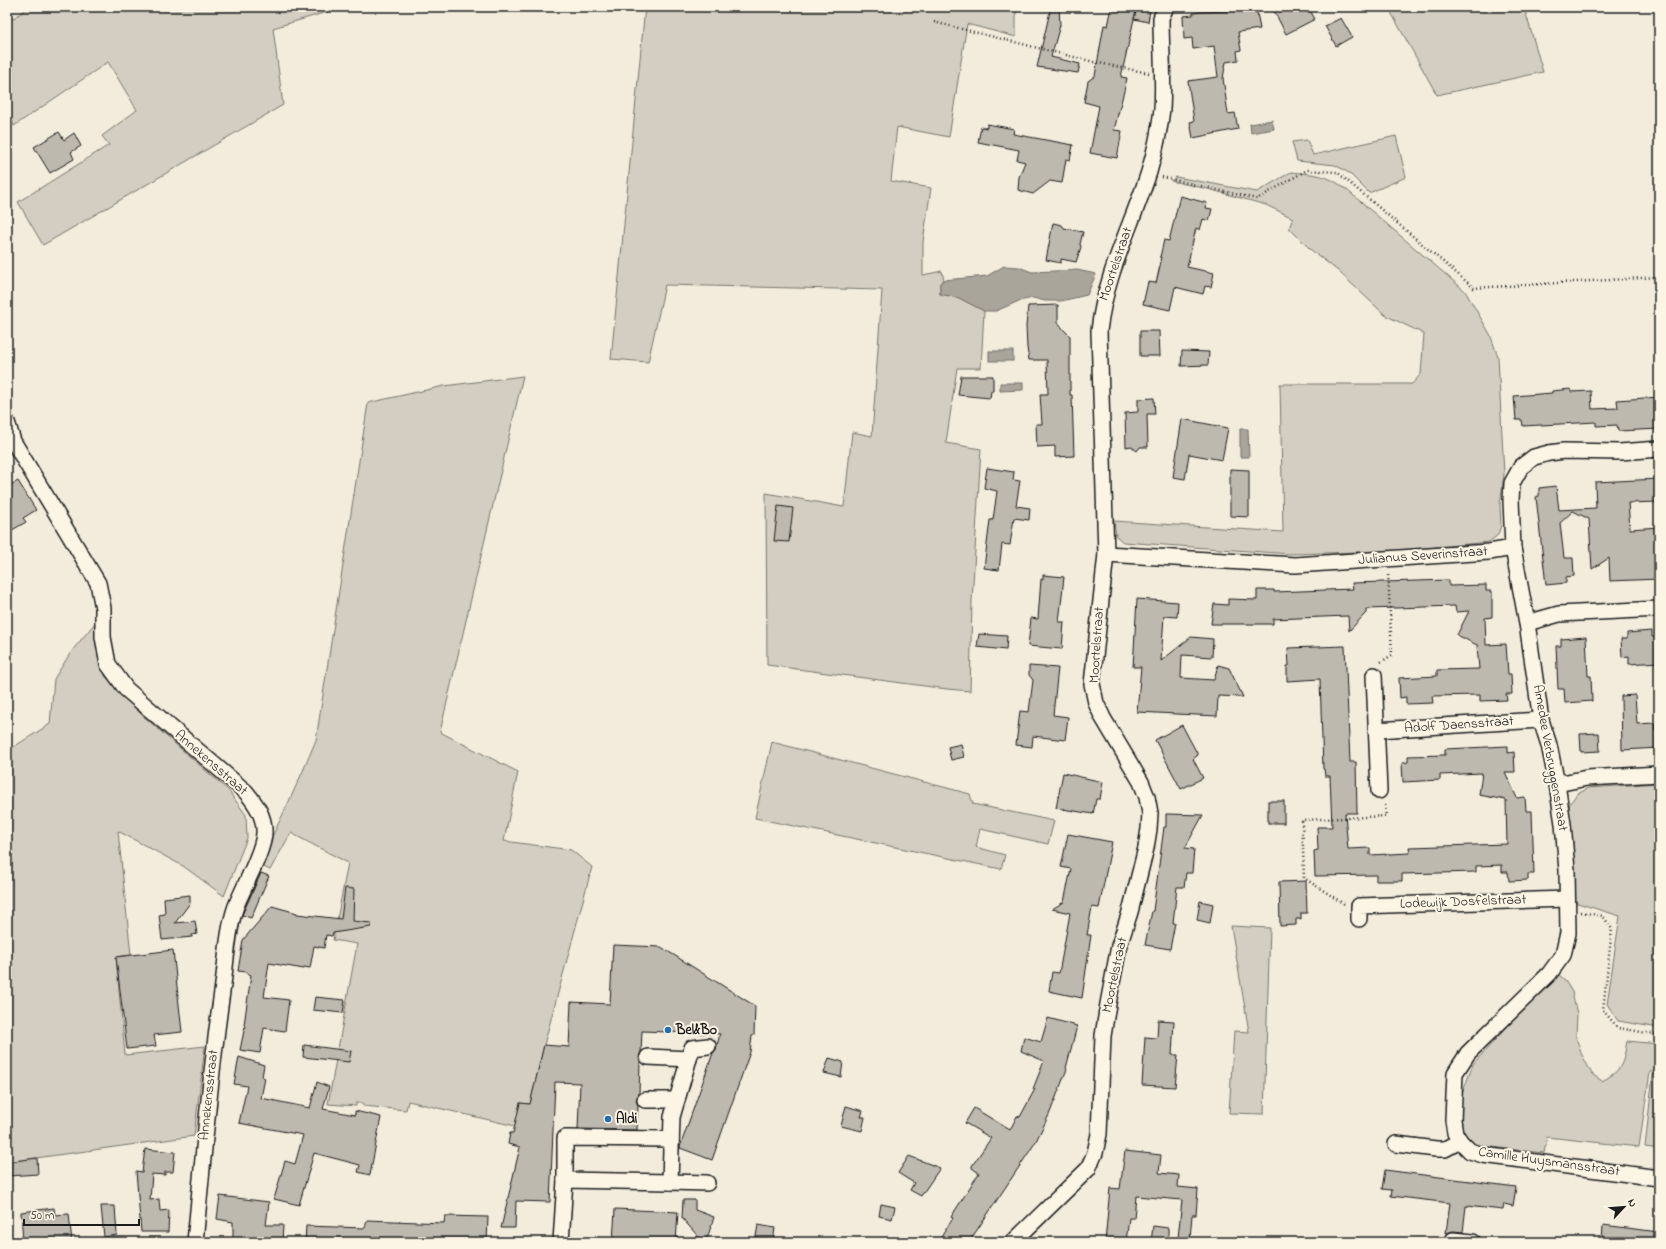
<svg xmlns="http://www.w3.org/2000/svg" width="1666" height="1249" font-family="'Indie Flower',sans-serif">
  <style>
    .green { fill: #d3cec1; stroke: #78756e }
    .water { fill: #aaa59b; stroke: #716e68 }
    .building { fill: #beb9ae; stroke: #1c1c1c }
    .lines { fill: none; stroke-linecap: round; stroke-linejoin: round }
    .minor-casing { stroke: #1c1c1c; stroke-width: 18 }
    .path { stroke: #1c1c1c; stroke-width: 2.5; stroke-dasharray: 1 3; stroke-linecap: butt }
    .minor { stroke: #fcf5e5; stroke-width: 15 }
    .poi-dot { fill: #1f6fb2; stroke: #fcf5e5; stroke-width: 1.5 }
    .labels { text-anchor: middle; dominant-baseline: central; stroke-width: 4; stroke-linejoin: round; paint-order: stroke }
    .street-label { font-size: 14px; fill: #1c1c1c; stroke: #fcf5e5 }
    .poi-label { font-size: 14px; font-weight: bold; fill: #1c1c1c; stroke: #fcf5e5; text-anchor: start }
  </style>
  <rect width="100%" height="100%" fill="#f3ecdd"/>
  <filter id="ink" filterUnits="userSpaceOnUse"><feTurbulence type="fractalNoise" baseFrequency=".025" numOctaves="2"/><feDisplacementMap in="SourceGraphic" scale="8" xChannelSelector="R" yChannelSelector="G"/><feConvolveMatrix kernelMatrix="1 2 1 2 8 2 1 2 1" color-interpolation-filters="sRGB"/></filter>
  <g filter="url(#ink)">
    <!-- green -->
    <g class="green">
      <polygon points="29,7 344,7 273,28 283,105 43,245 18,202 109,145 102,136 137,110 108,62 14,126 7,113 7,23"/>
      <polygon points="645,7 1016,7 1016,37 967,24 949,137 897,127 891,181 931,188 923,242 923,275 942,271 944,280 940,283 940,294 959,298 984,311 981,368 957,368 946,443 981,449 972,601 970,691 947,689 767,665 766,493 844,507 852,432 872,436 882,290 665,285 648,362 611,359"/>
      <polygon points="1388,7 1524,7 1543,72 1437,95"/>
      <polygon points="1396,136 1406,177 1369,193 1349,173 1335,165 1297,161 1292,142 1307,140 1313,155"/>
      <path d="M1291,172c26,3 34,1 56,18l118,101 25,43 8,23 6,117 -4,31 1,20 -3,10 -9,7 -94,9 -105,3 -167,-12 -7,-6 -2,-15 169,11 -3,-148h132l9,-10 3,-40 -39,-19 -47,-44 -28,-22 -21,-21 4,-10 -27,-13 -58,-16 -37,-8 5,-4 81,15z"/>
      <path d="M523,376l-83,356 78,40 -14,69 67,9 21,17 -48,178 -14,59 -10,-1 -5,23 -107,-25 -2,9 -43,-4v-3h-7v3l-28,-2 29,-160 -24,-4 15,-77 -57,-30 -21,37 -11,-5c19,-42 40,-82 57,-125l52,-337 76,-17z"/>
      <polygon points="95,623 98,648 105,676 142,715 228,790 246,815 247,838 224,896 183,866 118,831 131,955 116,957 125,1055 205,1046 194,1136 7,1162 7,751 50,724 54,679 71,652"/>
      <polygon points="772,742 970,794 973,804 1054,821 1048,844 980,829 976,847 1005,855 1001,869 755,818"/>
      <polygon points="1659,783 1659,1028 1618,1021 1607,1004 1620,916 1574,902 1573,842 1567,815 1570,803 1577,794 1589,788"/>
      <polygon points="1231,926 1270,928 1264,1114 1229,1113 1234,1031 1249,1032"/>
      <path d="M1559,975l5,4 8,13 5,22 -1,23 5,16 11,21 10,7c21,-11 21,-18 25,-40l32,3v28h-9l-11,75 -92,-10 -3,16 -69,-8 -10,-8 -5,-14v-23l13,-36 55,-60z"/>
      <polygon points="1653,1074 1659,1075 1659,1149 1645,1147"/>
    </g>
    <!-- water -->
    <g class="water">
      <polygon points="1272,120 1274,129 1251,133 1250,124"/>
      <polygon points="1004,266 1019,267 1032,272 1077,270 1096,274 1087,295 1061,301 1045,301 1033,298 1019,301 996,311 984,311 959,298 940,294 940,283 944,280 987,276"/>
      <rect x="989" y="351" width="24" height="10"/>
      <polygon points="1000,383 1023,383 1023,390 1000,391"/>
      <polygon points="1240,429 1248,429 1249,457 1240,457"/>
    </g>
    <!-- building -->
    <g class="building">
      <polygon points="1051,7 1059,7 1060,25 1051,57 1080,64 1078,73 1037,67"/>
      <polygon points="1112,7 1136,10 1121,77 1127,78 1125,87 1114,130 1122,131 1117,158 1090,153 1099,106 1084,102 1088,81 1095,76 1104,25 1108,26"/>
      <polygon points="1228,7 1256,7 1260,29 1238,32 1241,50 1237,51 1238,60 1226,62 1223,78 1228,114 1235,113 1238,129 1193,138 1190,122 1194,121 1188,81 1218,77 1214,46 1193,49 1192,38 1184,39 1183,16 1193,15 1193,13 1201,12 1228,11"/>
      <polygon points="1272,7 1308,7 1315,19 1286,34"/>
      <polygon points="1137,8 1150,10 1148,22 1134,19"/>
      <polygon points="1341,18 1352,37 1336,46 1325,26"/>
      <polygon points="987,124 1014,129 1013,134 1073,145 1070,160 1066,159 1062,183 1050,181 1033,194 1018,190 1019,177 1025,162 1017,160 1019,150 978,142 981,127 987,128"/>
      <polygon points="59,132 64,140 74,133 81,146 71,152 74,159 50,173 34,147"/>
      <polygon points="1180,196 1207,203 1206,208 1212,209 1209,221 1203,219 1200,230 1196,228 1187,267 1214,273 1211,287 1205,286 1203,294 1175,287 1170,310 1143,304 1148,282 1156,283 1162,257 1160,257 1164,240 1169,241"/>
      <polygon points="1053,223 1062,225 1064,228 1083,232 1080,244 1081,247 1076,262 1061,259 1061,263 1046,260"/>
      <polygon points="1058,305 1058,322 1063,329 1070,336 1070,395 1072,395 1074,456 1055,457 1055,446 1037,447 1036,424 1042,424 1040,394 1048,394 1047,360 1029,360 1027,348 1026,326 1028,306"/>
      <polygon points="1140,331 1159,331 1160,356 1140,356"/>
      <polygon points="1182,351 1209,352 1208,365 1181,366"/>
      <polygon points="961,376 993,376 993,391 991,391 990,398 958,395"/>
      <polygon points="1571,389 1571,392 1591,391 1592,409 1618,408 1617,400 1659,397 1659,429 1618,431 1617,425 1596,426 1596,422 1523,426 1522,420 1516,420 1514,396 1552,393 1552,391"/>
      <polygon points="1154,398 1155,414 1147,414 1148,447 1140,447 1137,451 1131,446 1126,447 1125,413 1138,412 1138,399"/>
      <polygon points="1182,419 1228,428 1222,460 1189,454 1185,479 1173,477"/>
      <polygon points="987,468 1014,472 1013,480 1020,481 1016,506 1030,508 1029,520 1014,518 1010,545 1002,544 999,570 984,568 990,520 993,520 997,491 984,488"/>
      <polygon points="1230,469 1249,470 1249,517 1230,516"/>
      <polygon points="1659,479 1659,502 1628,503 1630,529 1659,527 1659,579 1610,581 1609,558 1592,569 1589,519 1573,511 1560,523 1564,558 1573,558 1574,576 1566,577 1566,583 1546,585 1536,497 1539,496 1539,488 1556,486 1559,510 1596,508 1595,482"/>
      <polygon points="18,481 36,510 23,518 26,522 7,533 7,487"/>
      <polygon points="778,506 793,508 789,542 774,541"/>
      <polygon points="1043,575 1064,577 1059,622 1064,622 1062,649 1028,646 1031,618 1038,619 1041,579 1043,580"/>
      <polygon points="1449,580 1449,586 1486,585 1486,591 1492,591 1492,617 1485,618 1486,645 1506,644 1508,674 1511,674 1512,694 1506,694 1507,700 1480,701 1480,695 1432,696 1433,703 1406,704 1406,697 1400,698 1399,678 1437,676 1437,670 1479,669 1477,646 1479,646 1457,635 1469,611 1456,612 1455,606 1366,609 1366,613 1349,631 1348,616 1273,619 1273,624 1211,624 1214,604 1228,605 1228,599 1257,600 1257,590 1274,590 1274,592 1353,589 1352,583"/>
      <polygon points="1137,599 1178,602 1177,617 1164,616 1161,661 1191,637 1213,639 1212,657 1182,655 1181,678 1214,680 1218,665 1229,668 1243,697 1218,696 1217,716 1137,712 1141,667 1133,667"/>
      <polygon points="1652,631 1652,637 1659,637 1659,662 1629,664 1629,656 1622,657 1621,639 1627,639 1627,633"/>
      <polygon points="979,634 1007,636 1006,650 977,647"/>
      <polygon points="1586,637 1588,676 1591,676 1592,701 1565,703 1564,689 1558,689 1556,646 1561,646 1561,639"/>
      <polygon points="1345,646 1350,762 1356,762 1357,813 1345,813 1348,849 1370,848 1370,855 1410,853 1409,847 1507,844 1506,800 1479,795 1482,773 1440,775 1440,780 1403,782 1402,763 1408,762 1408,756 1445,755 1445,749 1508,746 1508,753 1514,752 1515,772 1505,772 1517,798 1525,797 1526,811 1532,811 1534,874 1528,874 1528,880 1509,881 1508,872 1502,872 1502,865 1476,866 1476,872 1402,874 1402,881 1376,881 1376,875 1315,876 1314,851 1318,850 1317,827 1332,827 1330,776 1325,776 1324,769 1323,769 1320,679 1287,681 1287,666 1289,666 1288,648"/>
      <polygon points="1029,666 1058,668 1053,715 1068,717 1065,740 1033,736 1032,747 1016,745 1020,711 1029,712 1033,680 1029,675"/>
      <polygon points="1635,695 1637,724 1654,723 1655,730 1659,730 1659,748 1622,750 1621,696"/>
      <polygon points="1182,725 1198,755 1193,759 1203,778 1181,789 1155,740"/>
      <polygon points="1599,733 1600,751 1581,752 1580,734"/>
      <polygon points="961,744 964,757 951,760 948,747"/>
      <polygon points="1063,773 1103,782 1100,799 1096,799 1093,814 1056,808"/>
      <rect x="1268" y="801" width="16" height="22"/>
      <polygon points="1166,814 1203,815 1185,848 1194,849 1192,873 1186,873 1184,887 1177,887 1173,923 1175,923 1170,949 1145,945 1152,911 1153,911 1164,827 1166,827"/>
      <polygon points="1068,834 1112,842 1099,908 1092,907 1087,935 1091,935 1082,998 1049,991 1052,972 1059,973 1070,913 1052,909 1064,902 1071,869 1061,867"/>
      <polygon points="261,873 269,876 251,918 242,915"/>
      <polygon points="1306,881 1307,913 1301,913 1301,919 1296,919 1296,925 1280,926 1279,882"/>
      <polygon points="345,888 354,889 353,921 371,923 371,927 333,933 332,936 326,935 324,948 314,946 310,968 304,967 304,969 269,963 264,997 289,1000 285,1031 264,1028 260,1053 240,1050 245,1026 244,1025 251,975 247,974 247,972 238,971 243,940 272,906 297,913 297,914 341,919"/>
      <polygon points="190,895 190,903 175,923 195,921 197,934 192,935 192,937 162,940 159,915 165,914 164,898"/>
      <polygon points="1200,901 1213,904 1210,923 1197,920"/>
      <polygon points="613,945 661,947 755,1006 754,1035 752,1036 750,1052 712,1160 680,1148 680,1147 713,1053 716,1049 720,1034 642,1031 641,1052 639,1057 640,1062 639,1094 636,1100 638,1106 637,1130 578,1129 580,1083 555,1082 550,1202 516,1201 515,1228 501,1228 520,1147 508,1144 510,1133 513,1133 520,1103 530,1104 544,1045 569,1047 571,1002 610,1004"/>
      <polygon points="173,950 182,1032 154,1035 156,1046 127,1049 116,957"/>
      <polygon points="315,997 345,1000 343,1013 313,1010"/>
      <polygon points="1048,1018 1077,1026 1066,1068 1067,1069 1049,1115 1035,1143 969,1242 938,1242 953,1218 951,1217 979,1173 972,1168 972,1166 991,1138 965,1123 974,1108 1010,1130 1017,1116 1020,1117 1035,1089 1033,1089 1044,1061 1021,1051 1024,1037 1041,1042"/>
      <polygon points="1158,1020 1174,1021 1172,1055 1178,1055 1175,1087 1142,1085 1145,1037 1157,1038"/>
      <polygon points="304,1045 351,1051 349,1062 303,1057"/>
      <polygon points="239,1057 264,1065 262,1077 265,1078 261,1098 310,1108 317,1082 329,1087 323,1109 355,1115 355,1111 381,1117 370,1175 358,1172 360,1165 314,1153 299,1205 274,1199 285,1161 295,1164 303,1135 239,1123 247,1086 234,1084"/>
      <polygon points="829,1058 843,1062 841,1077 824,1073"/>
      <polygon points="846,1106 863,1111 861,1117 865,1117 862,1131 841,1126"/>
      <polygon points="145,1149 175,1152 173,1172 165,1172 165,1175 152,1174 150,1200 159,1199 160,1211 169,1210 168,1232 141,1232 136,1171 142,1172"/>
      <polygon points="1125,1151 1161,1155 1159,1173 1179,1175 1178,1187 1198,1189 1196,1215 1192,1215 1190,1239 1178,1238 1182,1200 1136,1196 1134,1218 1129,1218 1126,1242 1105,1242 1110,1188 1120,1189"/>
      <polygon points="909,1156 940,1168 921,1196 910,1190 914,1183 898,1173"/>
      <polygon points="37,1158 38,1174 9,1176 7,1162"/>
      <polygon points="1385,1170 1516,1187 1513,1206 1504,1204 1503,1210 1466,1206 1463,1232 1453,1231 1446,1233 1450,1203 1391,1196 1392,1190 1382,1189"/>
      <polygon points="220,1196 269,1202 266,1225 283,1225 282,1242 233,1242 233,1222 217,1219"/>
      <polygon points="683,1200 695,1200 695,1210 714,1217 706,1242 703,1242 682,1218"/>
      <polygon points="881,1204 895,1207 892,1219 879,1216"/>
      <polygon points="101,1206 115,1206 117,1235 104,1237"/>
      <polygon points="54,1208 55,1215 69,1214 72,1242 23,1242 21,1212"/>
      <polygon points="615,1209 678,1212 676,1242 613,1242"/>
      <polygon points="445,1216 488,1217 487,1242 305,1242 306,1226 365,1228 367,1220 444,1223"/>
      <polygon points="758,1225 775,1228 773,1242 755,1242"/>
      <polygon points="1603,1225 1659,1232 1659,1242 1602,1242"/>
      <polygon points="1153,1226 1168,1228 1168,1242 1151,1242"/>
    </g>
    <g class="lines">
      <!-- minor casing -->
      <g class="minor-casing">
        <g id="minor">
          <path d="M7,422l6,19 85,142 5,25v29l5,27 18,25 120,103c10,12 19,25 18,41 0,17 -21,55 -28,73 -9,25 -10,59 -14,86 -12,83 -19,167 -27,250"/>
          <polyline points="1659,449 1620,452 1564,451 1549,453 1534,457 1521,467 1512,483 1511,500 1513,548 1527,623 1541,720 1549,745 1557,784 1563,824 1567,870 1568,933 1563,955 1549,974 1468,1053 1455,1073 1453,1120 1455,1133 1460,1141 1470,1151 1483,1155 1659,1178"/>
          <polyline points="1106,554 1295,565 1489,552 1513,548"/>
          <polyline points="1527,623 1559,614 1659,609"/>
          <polyline points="1374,675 1379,791"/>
          <polyline points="1376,730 1541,720"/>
          <polyline points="1557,784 1587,778 1659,774"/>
          <polyline points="1359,919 1359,906 1567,899"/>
          <polyline points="648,1057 689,1059"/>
          <polyline points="645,1100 677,1100"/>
          <polyline points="1396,1144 1436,1149 1445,1149 1460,1141"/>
          <polyline points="565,1180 565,1138 671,1139"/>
          <polyline points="670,1182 707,1183"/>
          <polyline points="561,1242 565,1180 670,1182 672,1117 692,1048 708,1046"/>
          <path d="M1013,1242l75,-73 7,-16 4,-19 4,-98 5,-32 11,-58 11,-34 16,-64 3,-19 1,-16 -3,-16 -6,-15 -38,-64 -7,-15 -4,-19 14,-130 -7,-223c6,-56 33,-106 50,-159 5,-17 11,-45 13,-63 2,-30 -1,-61 -1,-91l5,-11"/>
          <polyline points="1453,1242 1453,1240 1473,1242"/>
        </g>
      </g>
      <!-- path -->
      <g class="path">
        <polyline points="934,22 1098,63 1149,73"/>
        <polyline points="1162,177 1257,199 1307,170 1337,172 1474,288 1659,277"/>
        <polyline points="1381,662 1392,655 1388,573"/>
        <polyline points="1344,904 1304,878 1302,820 1386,816 1385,804"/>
        <polyline points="1581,912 1603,916 1612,929 1603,1010 1618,1028 1659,1035"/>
      </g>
      <!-- minor -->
      <use href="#minor" class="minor"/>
    </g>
  </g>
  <!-- markers -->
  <g class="poi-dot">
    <circle cx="668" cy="1030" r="4"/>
    <circle cx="608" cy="1119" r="4"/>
  </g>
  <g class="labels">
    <!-- street labels -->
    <g class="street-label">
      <text transform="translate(1116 264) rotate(-71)">Moortelstraat</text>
      <text transform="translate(1423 556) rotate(-4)">Julianus Severinstraat</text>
      <text transform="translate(1097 645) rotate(-86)">Moortelstraat</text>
      <text transform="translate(1459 725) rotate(-4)">Adolf Daensstraat</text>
      <text transform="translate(1550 758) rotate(80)">Amedee Verbruggenstraat</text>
      <text transform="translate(211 763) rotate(41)">Annekensstraat</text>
      <text transform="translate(1463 902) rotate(-2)">Lodewijk Dosfelstraat</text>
      <text transform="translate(1115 975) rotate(-78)">Moortelstraat</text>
      <text transform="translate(209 1095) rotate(-84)">Annekensstraat</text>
      <text transform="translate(1549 1162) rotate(8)">Camille Huysmansstraat</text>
    </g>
    <!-- poi labels -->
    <g class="poi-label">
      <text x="676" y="1030">Bel&amp;Bo</text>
      <text x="616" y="1119">Aldi</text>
    </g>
  </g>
  <!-- margin -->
  <rect width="1666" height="1249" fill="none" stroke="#fcf5e5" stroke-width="24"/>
  <rect x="12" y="12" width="1642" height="1225" fill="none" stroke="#1c1c1c" stroke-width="1.5" filter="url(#ink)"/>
  <!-- north arrow -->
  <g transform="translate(1624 1207) rotate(64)" stroke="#fcf5e5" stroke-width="3" paint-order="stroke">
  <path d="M0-3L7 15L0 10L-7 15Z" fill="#1c1c1c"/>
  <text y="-6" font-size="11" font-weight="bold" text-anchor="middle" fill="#1c1c1c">N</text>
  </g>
  <!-- scale -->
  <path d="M24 1219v6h115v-6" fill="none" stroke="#1c1c1c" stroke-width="2"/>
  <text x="30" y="1219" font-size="12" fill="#1c1c1c" stroke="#fcf5e5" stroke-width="3" paint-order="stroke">50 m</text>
</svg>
